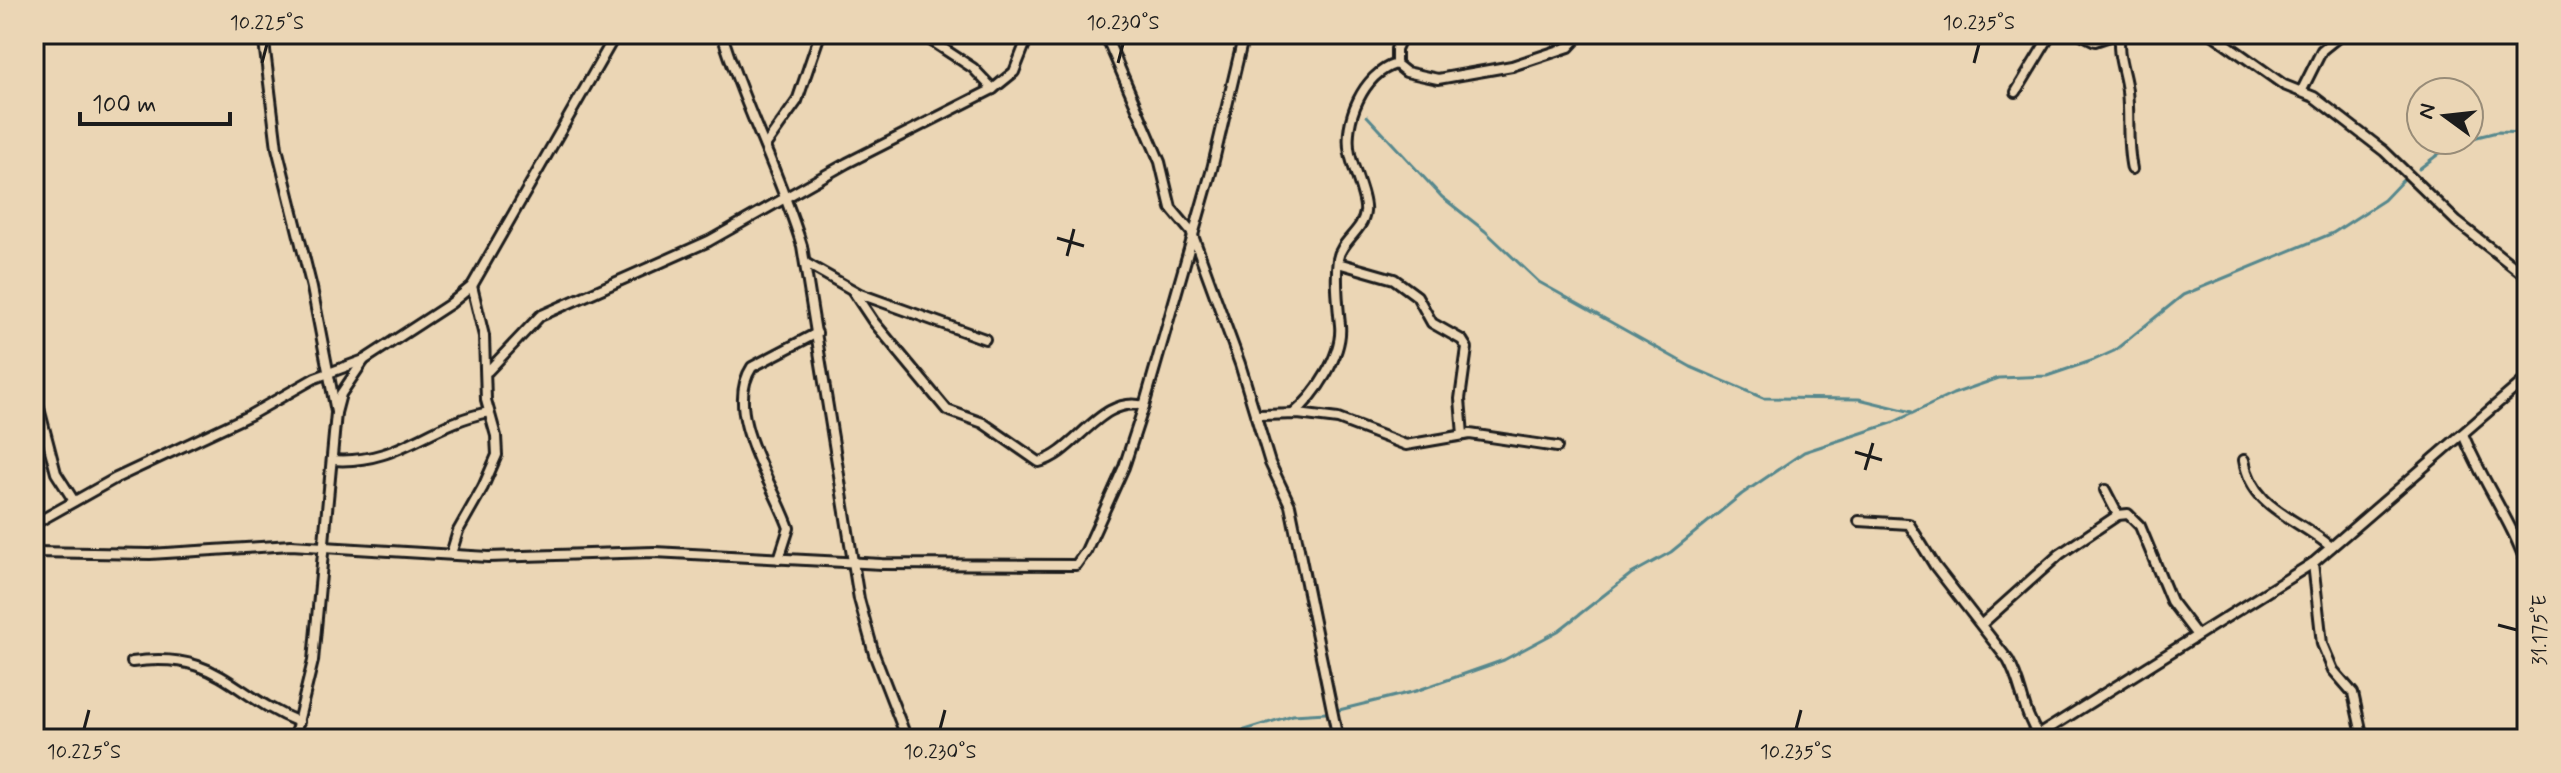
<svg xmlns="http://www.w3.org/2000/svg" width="2561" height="773" font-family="Mynerve,sans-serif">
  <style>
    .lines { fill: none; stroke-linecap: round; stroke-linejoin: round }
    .stream { stroke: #57888d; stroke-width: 3 }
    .minor-casing { stroke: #1c1c1c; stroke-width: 14 }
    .minor { stroke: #ebd6b5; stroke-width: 8 }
    .ticks { fill: none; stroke: #1c1c1c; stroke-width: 3 }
    .neatline { fill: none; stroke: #1c1c1c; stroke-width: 3 }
    .ticks-label { font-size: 20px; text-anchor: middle; fill: #1c1c1c }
  </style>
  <rect width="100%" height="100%" fill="#ebd6b5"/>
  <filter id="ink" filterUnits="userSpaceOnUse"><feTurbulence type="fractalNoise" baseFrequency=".0125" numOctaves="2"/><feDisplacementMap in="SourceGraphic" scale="16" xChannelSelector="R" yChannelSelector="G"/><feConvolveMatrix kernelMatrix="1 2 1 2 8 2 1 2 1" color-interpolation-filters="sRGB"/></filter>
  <g filter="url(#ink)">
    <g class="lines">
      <!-- stream -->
      <g class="stream">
        <polyline points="1367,116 1442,197 1485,231 1539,282 1691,367 1763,398 1859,399 1912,412"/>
        <polyline points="2469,139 2497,132 2527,133"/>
        <polyline points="2419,169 2449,146 2465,140"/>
        <polyline points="1339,710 1416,691 1504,660 1558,631 1631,574 1671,552 1742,494 1804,452 1892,423 1953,394 1999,378 2047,376 2094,360 2114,351 2183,295 2333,233 2384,200 2403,180"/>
        <polyline points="1216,739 1293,715 1326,713"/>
      </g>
      <!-- minor casing -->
      <g class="minor-casing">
        <g id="minor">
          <polyline points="263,34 277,148 312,288 336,412"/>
          <path d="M722,34c22,73 58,139 80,212l57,353 15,55 33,85"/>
          <polyline points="921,34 973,68 993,89"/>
          <polyline points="1105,34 1160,162 1171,208 1192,233 1240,364 1270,463 1290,505 1338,739"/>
          <polyline points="1403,34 1396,49 1396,64 1406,72 1438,79 1512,66 1569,47 1581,34"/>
          <polyline points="2081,34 2095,41 2116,34"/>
          <path d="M2120,34c-4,20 5,38 7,57 3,27 -1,51 5,78"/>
          <polyline points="2212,34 2284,85 2314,97 2384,151 2457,222 2527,277"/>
          <polyline points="2302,90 2322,50 2342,34"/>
          <polyline points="2016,92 2051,34"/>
          <polyline points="765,146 797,101 820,34"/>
          <polyline points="1338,263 1394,279 1417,296 1432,323 1462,340 1467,348 1460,399 1463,435"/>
          <polyline points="807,264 860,294 985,339"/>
          <path d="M853,291l20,30 74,89 36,13 56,39c36,-8 62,-68 105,-56"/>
          <polyline points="488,371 540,316 709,241 847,163 993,89 1014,72 1029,34"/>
          <polyline points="34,389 56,473 74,501"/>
          <path d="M1293,414c22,-18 50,-59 47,-89 -2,-21 -5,-45 -2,-66 3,-18 25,-28 27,-47 2,-13 -12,-43 -15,-58 -7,-33 13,-80 46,-90"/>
          <polyline points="1257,415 1298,414 1338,419 1406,445 1470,434 1557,447"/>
          <path d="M2463,434c18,46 50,89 64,133"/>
          <path d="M332,460c66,5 95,-36 157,-48"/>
          <path d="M2244,460c8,49 54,58 87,87"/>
          <polyline points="2105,490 2118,515"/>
          <path d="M1859,521l50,3 26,42 73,94c15,26 13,50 32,78"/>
          <polyline points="34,524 116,478 250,415 315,378 364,360 450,304 472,286 616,34"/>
          <polyline points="34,552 150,554 291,545 488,557 654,552 882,564 1076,565 1086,551 1124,467 1144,406 1212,169 1244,34"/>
          <polyline points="451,554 458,531 483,487 497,455 496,436 486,400 484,336 472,286"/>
          <path d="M779,559l10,-31c-15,-44 -67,-116 -37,-161l65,-34"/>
          <polyline points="2313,563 2322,644 2333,670 2353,693 2363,739"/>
          <polyline points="1983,623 2060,554 2118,515 2128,514 2140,526 2171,601 2196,634"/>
          <path d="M132,662c86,-12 97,32 167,60"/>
          <polyline points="294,739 313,661 336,413 341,394 364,360"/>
          <polyline points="2032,739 2313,563 2527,378"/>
        </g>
      </g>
      <!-- minor -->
      <use href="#minor" class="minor"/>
    </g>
  </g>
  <!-- ticks -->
  <path class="ticks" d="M262,63l5,-19M1118,63l5,-19M1974,63l5,-19M1057,238l27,8M1067,256l7,-27M1855,452l27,8M1865,470l8,-27M2498,625l19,5M84,729l5,-19M940,729l5,-19M1796,729l5,-19"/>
  <!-- margin -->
  <rect width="2561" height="773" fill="none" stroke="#ebd6b5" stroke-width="88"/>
  <!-- north arrow -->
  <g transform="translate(2445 116) rotate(285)"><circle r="38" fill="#ebd6b5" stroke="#988c78" stroke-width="2"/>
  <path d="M0-6L14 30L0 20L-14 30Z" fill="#1c1c1c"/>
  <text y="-12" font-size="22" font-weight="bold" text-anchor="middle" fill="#1c1c1c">N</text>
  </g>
  <!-- scale -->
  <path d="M80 112v12h150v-12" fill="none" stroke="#1c1c1c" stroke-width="4"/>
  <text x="92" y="112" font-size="24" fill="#1c1c1c" stroke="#ebd6b5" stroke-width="6" paint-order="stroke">100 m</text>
  <rect x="44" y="44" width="2473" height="685" class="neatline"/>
  <g class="ticks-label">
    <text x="267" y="29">10.225°S</text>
    <text x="1123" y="29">10.230°S</text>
    <text x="1979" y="29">10.235°S</text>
    <text transform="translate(2539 630) rotate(-90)" y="7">31.175°E</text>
    <text x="84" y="758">10.225°S</text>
    <text x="940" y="758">10.230°S</text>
    <text x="1796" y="758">10.235°S</text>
  </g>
</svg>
